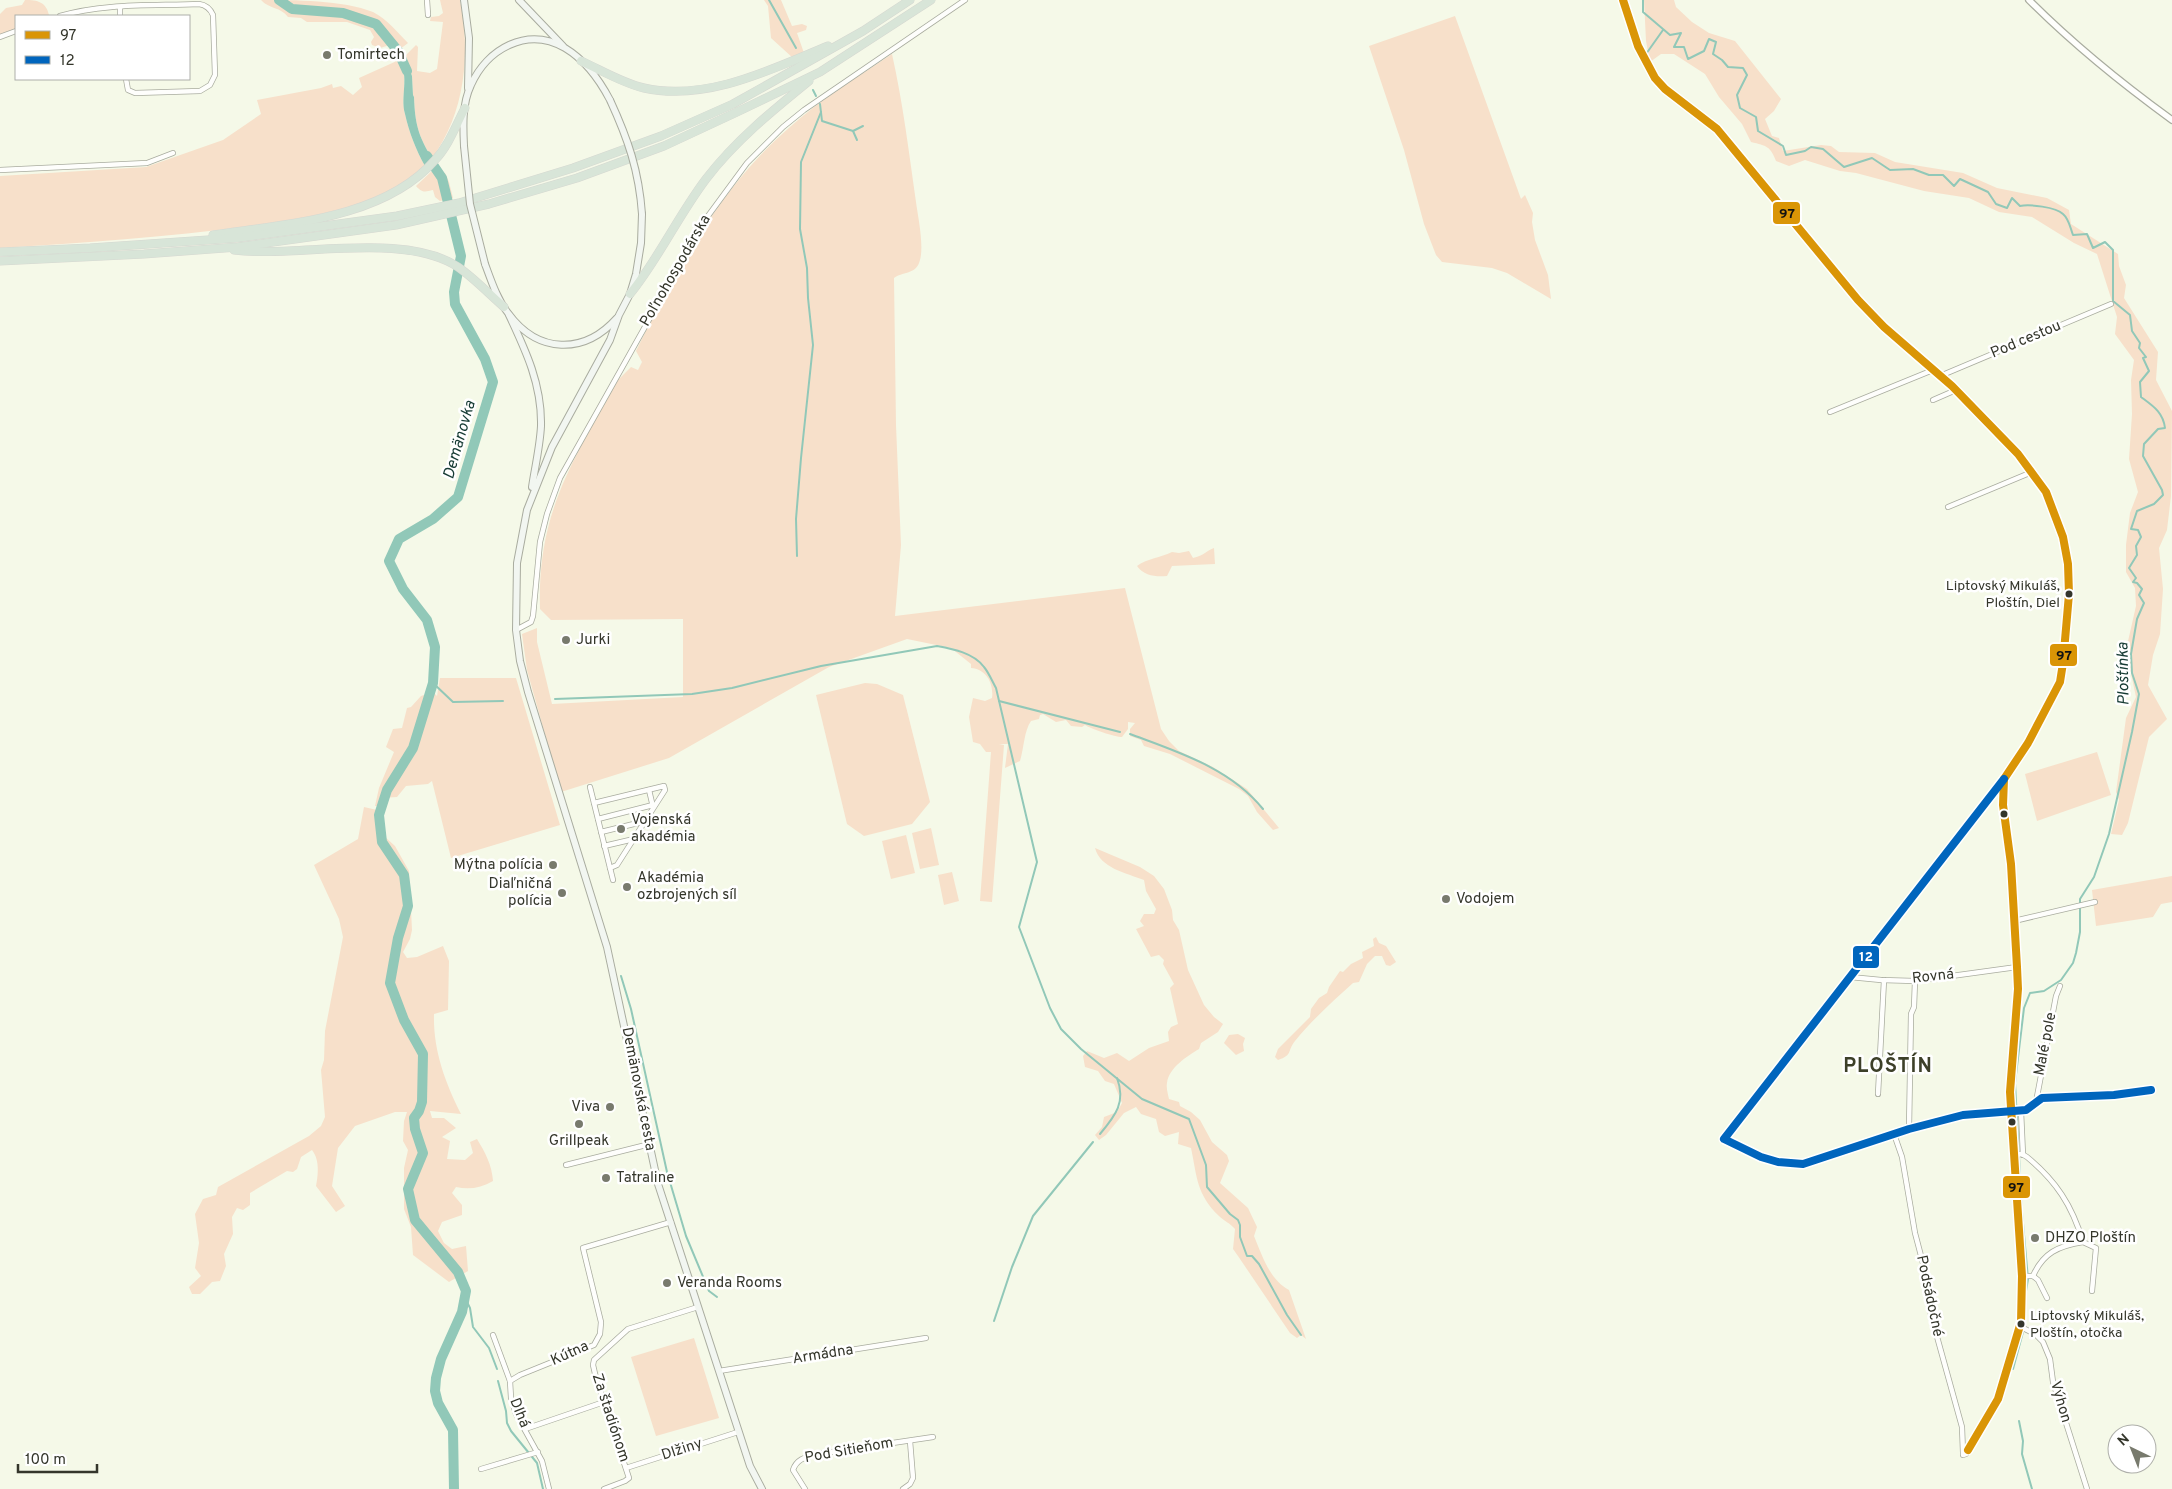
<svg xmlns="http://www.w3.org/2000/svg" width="2172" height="1489" font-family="Overpass,sans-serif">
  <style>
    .green { fill: #f7e0ca }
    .water { fill: #91c8b8 }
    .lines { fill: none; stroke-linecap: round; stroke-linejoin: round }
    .stream { stroke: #91c8b8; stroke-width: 2 }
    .river { stroke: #91c8b8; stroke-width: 10 }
    .minor-casing { stroke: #a9ac9f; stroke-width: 6 }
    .tertiary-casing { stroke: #a9ac9f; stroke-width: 8 }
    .secondary-casing { stroke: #a9ac9f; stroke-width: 8 }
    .motorway-casing { stroke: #d6d8d1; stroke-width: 9 }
    .minor { stroke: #fefefc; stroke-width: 4.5 }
    .tertiary { stroke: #fefefc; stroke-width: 5.5 }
    .secondary { stroke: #f2f6f1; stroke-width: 6 }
    .motorway { stroke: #d8e5d8; stroke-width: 8 }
    .secondary-bridge-casing { stroke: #a9ac9f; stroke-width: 8; stroke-linecap: butt }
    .secondary-bridge { stroke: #f2f6f1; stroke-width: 6 }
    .bus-1-casing { stroke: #fff; stroke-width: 11 }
    .bus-2-casing { stroke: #fff; stroke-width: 11 }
    .bus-1 { stroke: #da9506; stroke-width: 8 }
    .bus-2 { stroke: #0065bd; stroke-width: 8 }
    .poi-dot { fill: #787a6d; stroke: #fff; stroke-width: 2 }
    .bus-dot { fill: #34362b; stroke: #fff; stroke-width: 2 }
    .labels { text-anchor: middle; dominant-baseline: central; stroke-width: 5; stroke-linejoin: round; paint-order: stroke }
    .bus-label { font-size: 14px; fill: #34362b; stroke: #fff; text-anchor: end }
    .poi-label { font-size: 15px; fill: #34362b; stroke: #fff; text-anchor: start }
    .street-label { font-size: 15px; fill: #34362b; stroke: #fff }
    .water-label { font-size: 16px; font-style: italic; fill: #163b34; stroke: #fff }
    .district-label { font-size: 20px; font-weight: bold; letter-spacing: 1px; fill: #3d4029; stroke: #fff }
    .line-badge { stroke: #fff; stroke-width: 2 }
    .badge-label { font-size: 14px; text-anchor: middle; font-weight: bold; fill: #fff }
    .pale-badge-label { font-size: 14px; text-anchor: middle; font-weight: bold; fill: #111 }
  </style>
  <rect width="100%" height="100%" fill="#f5f9e8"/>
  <!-- green -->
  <g class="green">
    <path d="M25,0c13,0 21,2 24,15l-33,1v13l-16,6v-21l6,-6 16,-3z"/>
    <path d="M261,0c33,0 82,0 112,12 14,7 24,20 35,31l-17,13 -2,-2 1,-9 -10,3 -8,-3 -1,-3 3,-5 -4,-7 -23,-8h-40l-6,-4 -13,-1c-7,-10 -19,-8 -27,-17z"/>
    <path d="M440,0h20c11,53 5,114 -28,158 -14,-22 -17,-35 -18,-61l-1,-2 -1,-19 -7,-20 11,-11 2,2 -1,24 13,2 7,-4 6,-47 -13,-1 1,-4 8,-1 4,-3z"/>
    <polygon points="764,0 781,0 792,26 802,24 807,26 806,30 797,33 804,53 793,58 771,38 768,6"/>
    <path d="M1644,0h30l2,7 16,15 17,11 26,8 46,58 -7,12 -9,8 7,17 7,2 4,13 38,-6 10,1 8,6 36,1 20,9 68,11 34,15 50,10 22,12 2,14 47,30 1,12 7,19 -2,13 34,54 -2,28 16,31 -1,85 -4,34 -8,18 4,41 -3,45 -7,21 -5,30 19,34 -18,18 -21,86 -6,12 -11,-1 8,-34 -3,-8 10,-74 10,-21 -10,-47 10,-44 -1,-18 -9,-16v-27l4,-32 8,-21 -9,-33 3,-45 -1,-34 3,-20 -19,-26 2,-17 -20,-63 -23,-11 -42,-26 -33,-5 -30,-14 -45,-7 -68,-18 -16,-2 -35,-11 -16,6 -13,-5c-6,-15 -9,-15 -25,-19l-9,-18 -23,-27 -14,-23 -31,-20h-13l-11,8 -4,-21z"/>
    <polygon points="1455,16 1521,199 1525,195 1533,213 1532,222 1535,240 1548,275 1551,299 1507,273 1492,268 1442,262 1436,255 1424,224 1404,150 1369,46"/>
    <path d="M892,54c11,49 17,99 24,148 2,15 9,47 3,61 -4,11 -17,9 -25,15l2,147 5,120 -6,71 230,-28 36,141 8,12 10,10 34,16 34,22 32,39 -6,2 -16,-18 -9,-16 -9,-7 -69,-35 -26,-8 -3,-6 -11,-4v-7l5,-6 -7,-1v7l-6,8c-7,0 -31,-8 -37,-12l-3,2 -11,-1 -5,-6 -10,2 -13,-8 -3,1 -1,4 -8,2c-7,10 -7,27 -11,40l-15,7 3,-24h-9l5,1 -12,157 -12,-1 11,-149h-5l-6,-8 -7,-2 -4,-25 4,-19 12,3 7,-3c2,-15 -6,-29 -21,-30v-4l-20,-16 -44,-9 -78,28 -160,91 -108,34 -34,-122 -5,-36 15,-6v14l15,62 131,-7v-78l-132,1 -11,-11c-3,-97 33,-148 78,-229l13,-13 7,3 4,-8 -6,-11c40,-81 85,-165 154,-224 31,-28 68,-50 102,-73z"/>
    <path d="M399,60c11,17 1,36 6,54 4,18 11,36 20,52 -16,14 -33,26 -54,34 -38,15 -81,20 -122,26 -82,11 -166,17 -249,22v-72l146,-9 77,-27 38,-26 -4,-14 64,-12 11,-4 1,4 8,-2 12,9 9,-8 -3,-9z"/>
    <path d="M434,169l6,7 5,-3 4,9 4,16 -13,3 -5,-4 -2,-7c-8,2 -11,3 -17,-4z"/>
    <path d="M1214,548l1,16 -43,2 -5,10c-11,1 -23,0 -30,-10 11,-8 23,-8 35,-14l7,1 10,-2 4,7c13,-3 12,-7 21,-10z"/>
    <polygon points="440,678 516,678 560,825 451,858 432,781 428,784 406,786 397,797 382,798 378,806 375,806 379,788 394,752 386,747 393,729 402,728 407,708 411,707 421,696 433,692 437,696"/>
    <polygon points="865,683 877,684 903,695 930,802 912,824 864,836 847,824 816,695"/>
    <polygon points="2097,752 2111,795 2037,821 2025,774"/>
    <path d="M364,807l13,3 2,30 5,-4 11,10 14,25 3,59 -2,9 -7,13 4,6 10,-1 26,-11 6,15 -1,49 -14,4c-1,36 11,68 27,100l-31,-3 2,7h12l12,10 -14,9 8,4 -3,18 18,1 8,-7 -3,-11 7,-3c8,13 15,26 16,42 -12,7 -24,9 -37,6l-4,6 10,12v10l-20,7 -4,9 6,12 8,6 14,-3 2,25 -19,11 -36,-27 -2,-28 -7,-18v-41l4,-18 -5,-9 1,-20 3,-9h-12l-40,14 -17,22 -6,38 13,20 -9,6 -20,-26c2,-11 4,-26 -4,-36l-11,7 -4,12 -4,3 -6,-1 -37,22v12l-7,5 -6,-2 -5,9 1,17 -9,20 2,12 -6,15 -8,1 -12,12h-8l-3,-7 12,-11 -6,-8 4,-25 -4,-29 8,-15 13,-4 2,-8 91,-51 12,-10 4,-9 -4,-47 3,-10 1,-29 18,-94 -4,-18 -25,-54 44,-26z"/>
    <polygon points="931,828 939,865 920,869 912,833"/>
    <polygon points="906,835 915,873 891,879 882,841"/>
    <path d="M1095,848l45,19 14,9 10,13 8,21 1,10 6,10 9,40 16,35 10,12 9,7 -5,8 -17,11 -2,6c-11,7 -30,18 -32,34 -1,5 1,11 2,16l10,3 1,4 11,6 9,8 12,22 15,13 2,6 -9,22 28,25 9,19 -3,9c8,19 15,43 35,54l17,49 -5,-4 -4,3 -7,-5 -52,-77 -5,-7 2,-20c-5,-6 -11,-8 -16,-13 -23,-22 -22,-40 -28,-68l-13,-4 1,-12 -14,4 -6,-4 -3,-13 -15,-5 -5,-7 -12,6 -18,22 -7,5 -4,-5 7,-8 2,-10 13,-5 5,-9 -8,-19 -9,-3 -7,-10 -13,-4 -2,-11 4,-5 17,7 13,-5 12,8 20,-13 20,-7 -1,-9 3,-5 7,-3 -8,-36 4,-4 -11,-20 1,-4 -5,-5 -8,2 -15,-28 8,-3 -4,-5 4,-7h10l2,-5 -10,-18 -2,-11c-18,-7 -44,-12 -49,-32z"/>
    <polygon points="952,872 959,901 944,905 938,875"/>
    <polygon points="2172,876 2172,902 2161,904 2153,917 2096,926 2092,890"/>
    <path d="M1376,937l3,6 7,3 10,16 -6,4 -4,-1 -4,-9h-7l-8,8 -8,18 -6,1c-20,18 -41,37 -58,58 -8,10 -2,14 -17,19l-3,-3 3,-8 32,-32 1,-8 8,-11 8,-5 2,-6 11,-16 3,1 8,-8 12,-6 -1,-6 12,-6 -1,-7z"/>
    <polygon points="1238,1034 1245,1038 1243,1044 1244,1051 1236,1055 1224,1043 1229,1035"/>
    <polygon points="694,1338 719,1418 656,1436 631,1357"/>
  </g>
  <!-- water -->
  <path class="water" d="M405,56l7,20 1,19 1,2c1,26 4,39 18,61l-7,8c-9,-16 -16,-34 -20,-52 -5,-18 5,-37 -6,-54z"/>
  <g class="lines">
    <!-- stream -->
    <g class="stream">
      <polyline points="769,0 796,48"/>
      <path d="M1643,0v12l27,23 11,-2 -7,14h10l4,12 16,-8 5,-12 7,3 -3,12 9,6 6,7 15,1 4,7 -10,20 3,13 16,9 2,14 25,15 3,9 19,-4 6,-4 12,2 21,18 28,-9 18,12 23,-1 16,6h14l11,11 6,-7 28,13 8,12 11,4 5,-10 8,8c9,-2 36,1 43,8 6,5 7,13 10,21l14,-1 6,14 12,-6 8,8v51l17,14 2,16 8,12 -1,5 7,9 -3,1 6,13 -9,11 1,15c12,9 22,15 24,31l-7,1 -14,15 -1,12 19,34 1,5 -9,9 -17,7 -6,18 7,1 3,7 -5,9 1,9 -8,13 7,10 -3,4 4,1 5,6 -3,6 5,8 -7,16 -6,35 1,19 7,21 -7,38 -23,102 -15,43 -14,22v33l-4,21 -3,10 -12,17 -17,11 -14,2 -6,15 -9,75 7,129 6,67 -3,18v29"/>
      <polyline points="1646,54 1663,30"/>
      <polyline points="813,90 816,96"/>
      <polyline points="820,104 822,121 853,131 857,140"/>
      <polyline points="853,131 863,126"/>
      <polyline points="797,556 796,519 801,458 813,345 808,298 807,268 800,229 801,162 821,112"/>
      <polyline points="433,683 453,702 503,701"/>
      <path d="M555,699l137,-5 40,-6 89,-22 116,-20c16,3 37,7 47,21 5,6 8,14 12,21l41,174 -18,65 31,81 11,21 20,20 61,50 47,20 17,46 1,22 23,27 8,6 2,5v12l7,19h5l7,8 28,51 14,20"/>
      <polyline points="999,701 1120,732"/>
      <path d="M1130,734c48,18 100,34 133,75"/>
      <polyline points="621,976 631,1009 667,1172 686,1236 709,1291 717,1297"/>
      <path d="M1100,1134c16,-19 26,-32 17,-56"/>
      <polyline points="466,1300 470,1308 473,1327 489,1348 497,1369"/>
      <polyline points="994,1321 1012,1267 1033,1216 1093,1142"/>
      <polyline points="2013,1369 2023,1332"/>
      <polyline points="498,1381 506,1411 507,1423 511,1431 537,1463 543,1489"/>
      <polyline points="2019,1421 2023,1441 2022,1454 2032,1489"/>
    </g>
    <!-- river -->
    <g class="river">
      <polyline points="279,0 292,9 343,13 376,24 398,51 407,71"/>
      <polyline points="427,156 442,178 461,256 454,292 455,304 485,359 493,382 458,497 433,519 399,539 389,561 403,589 427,620 435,647 433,683 413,748 387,790 379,815 382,842 404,875 408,906 398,938 390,983 404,1020 423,1054 422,1102 419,1111 414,1118 415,1129 423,1153 408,1189 415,1220 458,1272 466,1291 462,1312 441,1359 436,1378 435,1391 438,1403 453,1430 454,1489"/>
    </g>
    <!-- minor casing -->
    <g class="minor-casing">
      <g id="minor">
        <polyline points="427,0 428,15"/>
        <polyline points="120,8 120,16"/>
        <path d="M60,16c44,-13 93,-10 139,-12 7,1 11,4 14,11l2,60 -5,10 -10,6 -65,2 -7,-3 -2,-11"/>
        <polyline points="0,37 16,31"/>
        <polyline points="0,170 147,163 173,153"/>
        <polyline points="1940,376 2111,304"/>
        <polyline points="1933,400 1956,390"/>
        <polyline points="1830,412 1933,370"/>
        <polyline points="1948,507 2032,472"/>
        <polyline points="516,630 531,622 533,616 540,542 547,514 560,478 705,220 747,163 783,127 804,110 965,0"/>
        <polyline points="2004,779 1724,1139 1761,1157 1778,1162 1803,1164 1909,1129 1963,1115 2026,1110 2042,1098 2114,1095 2151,1090"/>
        <polyline points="590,787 613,880"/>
        <polyline points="649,790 653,807"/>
        <polyline points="594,803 664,786 665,790 617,865 610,868"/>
        <polyline points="598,819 653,805"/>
        <polyline points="601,832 646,821"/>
        <polyline points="604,846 634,839"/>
        <polyline points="2014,921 2095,902"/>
        <polyline points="1850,977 1881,980 1915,981 2017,967"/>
        <polyline points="1878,1094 1884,980"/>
        <polyline points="2036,1102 2056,996 2060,986"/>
        <polyline points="2021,1111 2023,1155"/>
        <polyline points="1909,1129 1911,1014 1914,1007 1915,981"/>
        <polyline points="1894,1134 1902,1157 1915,1233 1925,1271 1931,1315 1962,1427 1963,1453 1963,1455 1966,1454"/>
        <path d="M2013,1155l9,-1 5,3c29,24 45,48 56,85l13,6 -4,43"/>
        <polyline points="566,1165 650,1144"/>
        <path d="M2022,1276h11c10,-23 25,-30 50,-34"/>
        <polyline points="2033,1276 2038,1280 2047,1298"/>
        <polyline points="493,1335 510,1381 511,1398 516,1414 542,1461 549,1489"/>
        <polyline points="719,1371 926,1338"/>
        <polyline points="510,1381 520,1375 594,1345 600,1334 601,1322 583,1248 671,1222"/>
        <polyline points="525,1429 604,1402"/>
        <polyline points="1968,1450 1998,1399 2021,1327 2035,1334 2043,1342 2050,1359 2053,1382 2087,1489"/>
        <polyline points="626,1468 738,1432"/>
        <polyline points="481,1469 538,1452"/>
        <polyline points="604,1489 625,1481 629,1478 596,1378 593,1365 594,1360 628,1329 698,1307"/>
        <path d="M805,1489l-12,-19c4,-12 14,-13 25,-16l115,-17"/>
        <polyline points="903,1489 910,1484 913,1478 910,1441"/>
      </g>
    </g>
    <!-- tertiary casing -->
    <g class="tertiary-casing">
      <g id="tertiary">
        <polyline points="1623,0 1638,46 1655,78 1665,89 1717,129 1858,300 1884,327 1952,386 2018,454 2046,492 2061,529 2068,564 2069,594 2063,663 2060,682 2028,743 2004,779 2003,805 2011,864 2017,967 2018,989 2010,1092 2022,1276 2021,1327"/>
        <path d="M2029,0c45,45 92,83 143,120"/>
      </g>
    </g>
    <!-- secondary casing -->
    <g class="secondary-casing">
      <g id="secondary">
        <polyline points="464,0 469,38 468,88"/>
        <polyline points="519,0 563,46"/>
        <path d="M464,146c-1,-20 -2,-42 7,-61 16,-36 56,-59 94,-37 20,12 34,31 45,52"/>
        <polyline points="642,214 641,243 636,274 630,294 619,315 610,340 552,447 527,510 517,563 516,630 520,661 528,692 607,947 658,1184 750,1466 762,1489"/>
        <path d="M485,264c6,16 12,35 23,49 30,41 76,42 109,5"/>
        <path d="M509,315c17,36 33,70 32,111 -1,20 -6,41 -9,61"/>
      </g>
    </g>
    <!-- motorway casing -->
    <g class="motorway-casing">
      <g id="motorway">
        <path d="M581,61c20,9 41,22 63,27 63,14 128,-19 184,-42"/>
        <path d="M213,235c72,-11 171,-16 222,-75 14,-15 21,-35 30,-52"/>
        <path d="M234,250c63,8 170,-19 224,17 16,11 31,27 46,40"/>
        <polyline points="0,252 90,248 237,238 397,216 459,203 573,168 661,136 733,104 863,31 910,0"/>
        <polyline points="0,261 144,254 238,247 396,225 489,204 577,178 664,146 737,112 820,72 931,0"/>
        <path d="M630,294c29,-36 48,-78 76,-115 29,-38 66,-68 103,-98"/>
      </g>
    </g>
    <!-- minor -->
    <use href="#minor" class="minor"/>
    <!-- tertiary -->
    <use href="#tertiary" class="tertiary"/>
    <!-- secondary -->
    <use href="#secondary" class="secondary"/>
    <!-- motorway -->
    <use href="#motorway" class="motorway"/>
    <!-- secondary-bridge casing -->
    <g class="secondary-bridge-casing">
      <g id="secondary-bridge">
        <path d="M610,100c18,39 29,71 32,114"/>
        <polyline points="464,146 470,204 485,264"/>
      </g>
    </g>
    <!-- secondary-bridge -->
    <use href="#secondary-bridge" class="secondary-bridge"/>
    <!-- bus-1 casing -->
    <g class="bus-1-casing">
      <polyline id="bus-1" points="1623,0 1638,46 1655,78 1665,89 1717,129 1858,300 1884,327 1952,386 2018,454 2046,492 2063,537 2068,564 2069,594 2063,663 2060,682 2028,743 2004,779 2003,805 2011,864 2017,967 2018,989 2010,1092 2022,1276 2021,1322 1998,1399 1968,1450"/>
    </g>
    <!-- bus-2 casing -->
    <g class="bus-2-casing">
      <polyline id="bus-2" points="2004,779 1724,1139 1761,1157 1778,1162 1803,1164 1909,1129 1963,1115 2026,1110 2042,1098 2114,1095 2151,1090"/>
    </g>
    <!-- bus-1 -->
    <use href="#bus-1" class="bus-1"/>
    <!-- bus-2 -->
    <use href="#bus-2" class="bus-2"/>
  </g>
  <!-- markers -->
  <g class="poi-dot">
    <circle cx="327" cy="55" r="5"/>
    <circle cx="566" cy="640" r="5"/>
    <circle cx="621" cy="829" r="5"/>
    <circle cx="553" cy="865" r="5"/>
    <circle cx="627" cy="887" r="5"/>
    <circle cx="562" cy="893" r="5"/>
    <circle cx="1446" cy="899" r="5"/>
    <circle cx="610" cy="1107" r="5"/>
    <circle cx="579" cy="1124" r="5"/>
    <circle cx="606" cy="1178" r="5"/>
    <circle cx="2035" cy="1238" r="5"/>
    <circle cx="667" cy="1283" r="5"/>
  </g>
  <g class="bus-dot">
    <circle cx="2069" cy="594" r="4.5"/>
    <circle cx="2004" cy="814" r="4.5"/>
    <circle cx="2012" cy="1122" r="4.5"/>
    <circle cx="2021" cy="1324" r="4.5"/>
  </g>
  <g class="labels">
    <!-- bus labels -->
    <g class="bus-label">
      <text x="2060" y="586">Liptovský Mikuláš,<tspan x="2060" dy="17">Ploštín, Diel</tspan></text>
      <text x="2030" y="1316" text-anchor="start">Liptovský Mikuláš,<tspan x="2030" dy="17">Ploštín, otočka</tspan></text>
    </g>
    <!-- poi labels -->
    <g class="poi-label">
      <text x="337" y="55">Tomirtech</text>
      <text x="576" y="640">Jurki</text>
      <text x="631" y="820">Vojenská<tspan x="631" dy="17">akadémia</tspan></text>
      <text x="543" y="865" text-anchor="end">Mýtna polícia</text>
      <text x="637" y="878">Akadémia<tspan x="637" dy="17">ozbrojených síl</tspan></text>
      <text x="552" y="884" text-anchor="end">Diaľničná<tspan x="552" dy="17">polícia</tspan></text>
      <text x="1456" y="899">Vodojem</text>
      <text x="600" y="1107" text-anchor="end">Viva</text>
      <text x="579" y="1141" text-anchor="middle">Grillpeak</text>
      <text x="616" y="1178">Tatraline</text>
      <text x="2045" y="1238">DHZO Ploštín</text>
      <text x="677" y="1283">Veranda Rooms</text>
    </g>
    <!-- street labels -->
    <g class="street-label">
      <text transform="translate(676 271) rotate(-60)">Poľnohospodárska</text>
      <text transform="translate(2026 340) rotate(-23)">Pod cestou</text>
      <text transform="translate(1933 977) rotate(-6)">Rovná</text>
      <text transform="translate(2046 1044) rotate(-79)">Malé pole</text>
      <text transform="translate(638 1089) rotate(79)">Demänovská cesta</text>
      <text transform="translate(1929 1296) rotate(78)">Podsádočné</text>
      <text transform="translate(570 1354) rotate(-24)">Kútna</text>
      <text transform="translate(823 1355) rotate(-9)">Armádna</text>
      <text transform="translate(2060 1402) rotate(74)">Výhon</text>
      <text transform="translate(519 1413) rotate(68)">Dlhá</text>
      <text transform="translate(610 1418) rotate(72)">Za štadiónom</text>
      <text transform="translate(682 1450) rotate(-18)">Dlžiny</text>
      <text transform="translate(849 1451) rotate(-10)">Pod Sitieňom</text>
    </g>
    <!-- water labels -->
    <g class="water-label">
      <text transform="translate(460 440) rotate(-74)">Demänovka</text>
      <text transform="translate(2124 674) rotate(-91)">Ploštínka</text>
    </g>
    <!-- district labels -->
    <g class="district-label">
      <text x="1888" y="1067">PLOŠTÍN</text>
    </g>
  </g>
  <g class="line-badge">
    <rect x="1772" y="201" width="29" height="24" rx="5" fill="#da9506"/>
    <rect x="2049" y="643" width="29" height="24" rx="5" fill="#da9506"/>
    <rect x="1852" y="945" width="28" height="24" rx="5" fill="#0065bd"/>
    <rect x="2002" y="1175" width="29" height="24" rx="5" fill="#da9506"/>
  </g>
  <g class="badge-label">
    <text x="1866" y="961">12</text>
  </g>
  <g class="pale-badge-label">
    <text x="1787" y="218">97</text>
    <text x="2064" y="660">97</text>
    <text x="2016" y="1192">97</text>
  </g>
  <!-- legend -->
  <rect x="15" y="15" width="175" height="65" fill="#ffffff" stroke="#aeafaa"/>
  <rect x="25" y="31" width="25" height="8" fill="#da9506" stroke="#aeafaa"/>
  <text x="60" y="40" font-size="15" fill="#34362b">97</text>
  <rect x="25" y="56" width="25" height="8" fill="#0065bd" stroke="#aeafaa"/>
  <text x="60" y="65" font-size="15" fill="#34362b">12</text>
  <!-- north arrow -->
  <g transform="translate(2132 1449) rotate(317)"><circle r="24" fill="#ffffff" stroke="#aeafaa"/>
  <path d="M0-4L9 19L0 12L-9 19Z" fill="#787a6d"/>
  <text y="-8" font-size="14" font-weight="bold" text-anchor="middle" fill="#34362b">N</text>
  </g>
  <!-- scale -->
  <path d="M18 1464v8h79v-8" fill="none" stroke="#34362b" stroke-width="2.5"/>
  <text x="25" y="1464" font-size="15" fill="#34362b" stroke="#ffffff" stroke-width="4" paint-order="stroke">100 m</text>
</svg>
